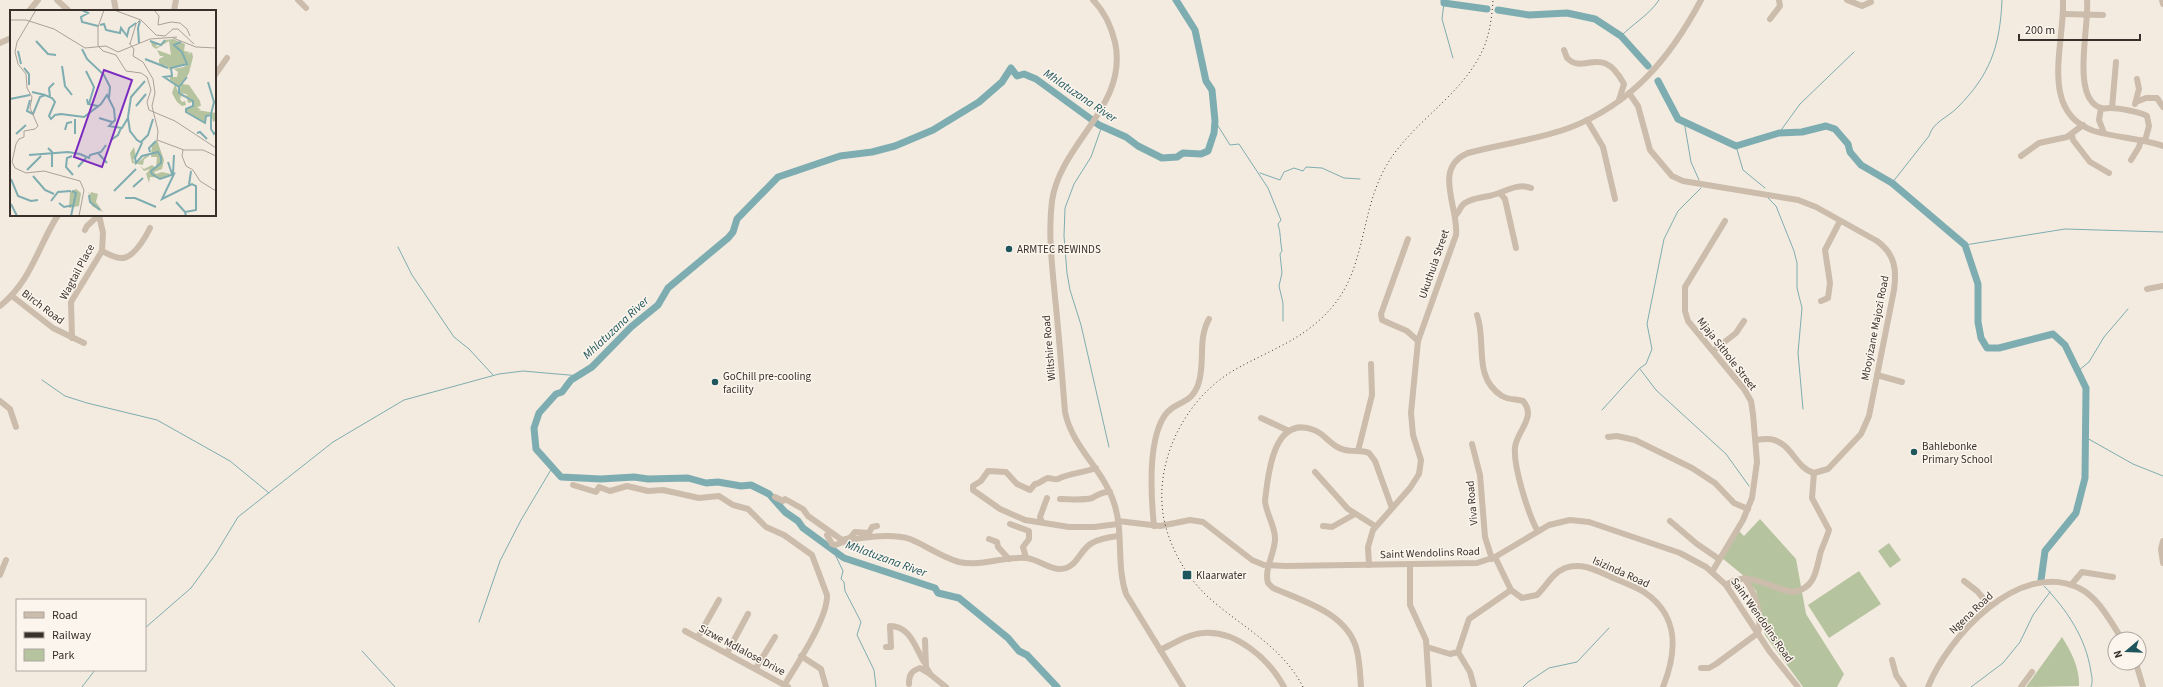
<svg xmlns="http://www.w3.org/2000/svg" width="2163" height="687" font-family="'Source Sans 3',sans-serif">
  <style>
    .green { fill: #b6c39f }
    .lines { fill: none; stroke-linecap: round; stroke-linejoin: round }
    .stream { stroke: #7eadb1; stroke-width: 1 }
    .river { stroke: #7eadb1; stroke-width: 7 }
    .minor { stroke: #ccbcab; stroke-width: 6 }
    .rail { stroke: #3a302b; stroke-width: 1; stroke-dasharray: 1 3; stroke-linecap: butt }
    .poi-dot { fill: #1f565d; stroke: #fbf5ed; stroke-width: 1.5 }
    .labels { text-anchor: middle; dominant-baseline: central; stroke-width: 3; stroke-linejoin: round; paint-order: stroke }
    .poi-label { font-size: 11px; fill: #3a302b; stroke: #fbf5ed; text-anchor: start }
    .street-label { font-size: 11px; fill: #3a302b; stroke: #fbf5ed }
    .water-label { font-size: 12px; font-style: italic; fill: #1f565d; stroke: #fbf5ed }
    .inset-river { fill: none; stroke: #7eadb1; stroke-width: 2 }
    .inset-road { fill: none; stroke: #aaa098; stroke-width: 1 }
    .view { fill: #7b2cbf; fill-opacity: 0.15; stroke: #7b2cbf; stroke-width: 2 }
    .inset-edge { fill: none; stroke: #3a302b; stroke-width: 2 }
  </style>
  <rect width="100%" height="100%" fill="#f4ebe0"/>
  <!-- green -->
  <g class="green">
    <polygon points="1760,519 1796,559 1806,614 1844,674 1837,687 1803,687 1765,635 1756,591 1744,576 1722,558 1739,531 1744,536"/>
    <polygon points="1889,543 1901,560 1890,568 1878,551"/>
    <polygon points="1859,571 1881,604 1829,638 1808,605"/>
    <path d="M2062,637c9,14 18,32 17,49l-53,1z"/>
  </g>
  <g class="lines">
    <!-- stream -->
    <g class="stream">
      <polyline points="1444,3 1442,19 1453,58"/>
      <path d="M1621,36c13,-13 28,-21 38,-36"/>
      <path d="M1215,121l15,24 9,-1 29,44 13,32 -3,4c3,9 2,18 4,27l-2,3 2,19 -3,13 4,17v18"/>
      <polyline points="1684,121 1691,162 1699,180"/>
      <polyline points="1102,126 1091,157 1074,184 1065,208 1064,236 1067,273 1070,290 1081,325 1109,447"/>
      <polyline points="1779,133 1800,104 1854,52"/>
      <polyline points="1736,146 1743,170 1765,188"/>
      <polyline points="1260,173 1280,180 1284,172 1294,168 1303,171 1306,167 1322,168 1344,178 1360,179"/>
      <path d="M1892,183l37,-47c4,-14 18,-18 28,-28 33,-33 43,-61 45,-108"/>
      <polyline points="1768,198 1776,206 1794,251 1797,263 1797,288 1802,308 1798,353 1803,409"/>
      <polyline points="1965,245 2065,229 2163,232"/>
      <polyline points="398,247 412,275 454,337 469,349 493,375"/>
      <polyline points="1640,369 1656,390 1726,454 1749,486"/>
      <polyline points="2078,371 2089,362 2104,337 2128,309"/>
      <polyline points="42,380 65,396 87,403 157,420 230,461 269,493"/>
      <polyline points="1602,410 1640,368 1646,364 1652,349 1647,324 1664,239 1678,211 1701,188"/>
      <polyline points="2085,437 2133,464 2163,476"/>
      <polyline points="833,550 843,571 841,579 844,582 845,591 861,622 857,635 874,670 876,687"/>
      <path d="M2044,586c23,24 42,52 47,86 1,5 2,10 0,15"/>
      <polyline points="479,622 500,561 521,520 552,468"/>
      <polyline points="145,628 191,588 215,555 238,517 333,442 404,400 499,374 523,371 580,376"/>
      <polyline points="362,651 395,687"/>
      <polyline points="82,687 95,670"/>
      <polyline points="1523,687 1528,682 1549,668 1577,662 1609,628"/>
      <polyline points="1971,687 2003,663 2020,642 2033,615 2050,592"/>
    </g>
    <!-- river -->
    <g class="river">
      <polyline points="1444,0 1444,3 1487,9"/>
      <polyline points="1498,10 1529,15 1567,13 1595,19 1621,36 1648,66"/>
      <polyline points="1658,81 1678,119 1736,146 1779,133 1802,132 1826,126 1835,129 1848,144 1850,152 1861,165 1892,183 1965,245 1978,284 1978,322 1981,338 1987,348 1999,348 2053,334 2065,345 2086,388 2085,478 2076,513 2045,551 2041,580"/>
      <polyline points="1057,687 1027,655 1019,651 1008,638 959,598 938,593 935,588 844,558 803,528 798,521 785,512 769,494 751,485 741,486 718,482 706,483 688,478 648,479 634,477 601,479 561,477 536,449 534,428 539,413 556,394 562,392 571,380 592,367 631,327 658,305 668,288 728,238 733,232 737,219 778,177 840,156 872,152 895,146 933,130 979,102 1002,82 1011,68 1017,76 1024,74 1036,79 1099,125 1126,137 1138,146 1162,158 1177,157 1183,153 1201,154 1208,151 1214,133 1215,121 1212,90 1206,81 1195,30 1176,0"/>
    </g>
    <!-- minor -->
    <g class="minor">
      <polyline points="57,0 69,11"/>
      <polyline points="114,0 116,11"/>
      <polyline points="298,0 306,8"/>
      <path d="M1093,0c12,12 18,26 22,42 14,64 -55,101 -63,159 -4,32 0,64 3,96 4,38 7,77 10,115 7,35 38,57 49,91 10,29 2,61 12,91l57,93"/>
      <polyline points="1847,0 1862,6 1871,2"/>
      <path d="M2063,0c2,43 -25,112 31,131 23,7 47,7 69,15"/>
      <path d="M2087,0c3,24 -17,98 14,108 3,1 6,0 9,0 8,0 31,4 37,8l2,10 -4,15"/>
      <polyline points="2162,0 2163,4"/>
      <polyline points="29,11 38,0"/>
      <polyline points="174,11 176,0"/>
      <polyline points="2063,14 2103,15"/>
      <polyline points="1770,19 1780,6 1779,0"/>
      <polyline points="0,43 11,38"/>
      <path d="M1564,50l3,8c18,18 34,-16 57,26l-5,16"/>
      <polyline points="215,75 227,58"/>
      <path d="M1629,93l9,13 12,44 22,26 11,5 115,19 18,7 61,34c18,13 20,29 17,49l-25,126 -8,18 -33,35 -14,4c-18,-5 -22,-28 -40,-33 -5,-2 -12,-1 -18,0"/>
      <polyline points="2136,102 2146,98 2157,98 2163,107"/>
      <polyline points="2135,104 2139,89 2137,79"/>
      <polyline points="2101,108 2099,120 2104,133"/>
      <polyline points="2112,108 2116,62"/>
      <polyline points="1587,120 1603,147 1615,199"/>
      <polyline points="2072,135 2073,140 2090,162 2109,173"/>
      <polyline points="2021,156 2039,143 2067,137 2083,125"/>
      <polyline points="2131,160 2139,147 2141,140"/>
      <polyline points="1500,193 1505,199 1516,248"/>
      <path d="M1456,215c3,-3 5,-10 9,-12 8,-5 15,-5 24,-7 13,-2 28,-14 42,-8"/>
      <polyline points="85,230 87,226 99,215"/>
      <polyline points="1408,239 1381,314 1382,320 1407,331 1418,341"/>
      <path d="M102,251c6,3 14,8 21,7 12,-2 22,-20 27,-30"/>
      <polyline points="2147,289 2163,286"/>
      <polyline points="12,296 53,328 84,343"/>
      <polyline points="1821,301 1828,298 1830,283 1825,250 1840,221"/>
      <path d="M0,306c31,-24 38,-60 58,-91"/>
      <path d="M1477,315c10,27 -5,62 25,81 7,4 14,3 21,5 14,16 -6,30 -8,46 -2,19 13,66 22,83"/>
      <polyline points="72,338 71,302 102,251 103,233 99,215"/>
      <polyline points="1713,351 1736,333 1744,321"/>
      <polyline points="1877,375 1902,382"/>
      <polyline points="0,401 10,409 16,427"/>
      <polyline points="1261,418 1289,431"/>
      <polyline points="1608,437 1617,436 1635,440 1692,468 1715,483 1734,503 1748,509"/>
      <polyline points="1472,444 1480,475 1485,537 1492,559"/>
      <polyline points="1358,451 1372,395 1371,364"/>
      <path d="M1096,468c-13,5 -26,5 -38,11 -3,1 -7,-1 -10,-1 -5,1 -8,6 -13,6l-5,6 -13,-6 -11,-12 -18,-1 -7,10 -8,5v4l27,19 25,11 44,7h25l24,-3"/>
      <polyline points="1315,472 1348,509 1375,526"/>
      <path d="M573,485l23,7 3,-5 11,4 17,-5 21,5 15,-1 36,8 20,-2 14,9 15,4 18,18 18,8 28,20 15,40c1,23 -30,69 -42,89"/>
      <polyline points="775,497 783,501 785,499 803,509 808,516 842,540 850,538 855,532 869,533 872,527 877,526"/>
      <path d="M1060,499c10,0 21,2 32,-1 6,-3 10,-7 18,-6"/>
      <polyline points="1118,521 1160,526 1190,520 1203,522 1252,560 1264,565 1286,566 1477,563 1495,557 1549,525 1570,520 1589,522 1680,553 1706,567 1726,585 1770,652 1798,687"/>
      <polyline points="1670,521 1697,544 1719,559"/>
      <polyline points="1042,522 1040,517 1047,498"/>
      <polyline points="1010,524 1029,531 1029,539 1023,547 1026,558"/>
      <path d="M1154,526c-3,-30 -7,-85 11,-111 11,-15 25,-9 33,-30 8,-22 -1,-45 11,-66"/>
      <polyline points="1323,526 1332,527 1355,514"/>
      <path d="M827,535l5,9 3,1c18,-8 56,-12 75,-6 17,7 31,18 49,23 23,5 44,-6 67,-4 12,1 22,11 34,11 17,0 19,-19 32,-26 7,-4 18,-6 26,-7"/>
      <polyline points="989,539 997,542 998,547 1009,559"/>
      <polyline points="2163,541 2161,549 2163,563"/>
      <path d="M1495,557l16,33 11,8 15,-3c10,-9 14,-21 28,-27 16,-6 31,2 46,9 11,5 23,9 33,15 36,24 33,60 19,95"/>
      <path d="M1369,565l-1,-18 5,-17 37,-42 9,-14 2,-14 -8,-25 -2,-22 7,-72 38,-106c3,-28 -24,-67 12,-82 33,-9 68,-13 101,-25 63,-24 101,-70 132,-128"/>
      <polyline points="1410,565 1410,605 1426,640 1429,687"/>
      <polyline points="1712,572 1743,520 1752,498 1757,462 1753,414 1751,401 1744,389 1688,321 1685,311 1685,287 1725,221"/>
      <polyline points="0,575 6,560"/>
      <polyline points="1964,581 1977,591 1990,606"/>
      <path d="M1726,585c23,-16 43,4 68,7 22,-4 22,-23 27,-41 3,-8 6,-14 8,-21l-17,-32 2,-25"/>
      <polyline points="2071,585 2082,572 2113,577"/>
      <polyline points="685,631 788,687"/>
      <polyline points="698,637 719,600"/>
      <polyline points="925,640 926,667 931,675 946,687"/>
      <path d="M886,647h5l-1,-21c20,0 25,21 34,36"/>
      <polyline points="1427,647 1450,654 1458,652 1469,619 1511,590"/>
      <path d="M1160,650c13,-6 28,-16 43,-17 33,-3 66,26 81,54"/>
      <polyline points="1458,652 1470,672 1474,687"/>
      <polyline points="727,653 748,614"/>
      <polyline points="801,656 821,669 826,687"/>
      <polyline points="1892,660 1896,675 1904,687"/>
      <polyline points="2136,663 2143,687"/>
      <polyline points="756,668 775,637"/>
      <path d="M1701,668h8l7,-4 42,-31c5,-19 -3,-40 -14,-55"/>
      <path d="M909,684c0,-9 2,-13 11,-16l10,6"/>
      <path d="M1361,687c-1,-13 -1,-27 -5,-40 -11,-35 -54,-46 -83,-59l-5,-5c-4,-14 6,-28 7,-43 1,-13 -9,-26 -10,-39 3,-26 8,-87 49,-71 11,4 17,16 28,19 9,4 19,0 27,4l6,8 17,47"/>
      <path d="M1928,687c20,-50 91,-128 151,-99 20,10 31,33 43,51"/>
      <polyline points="2021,687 2032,672"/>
    </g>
    <!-- rail -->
    <path class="rail" d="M1303,687c-20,-39 -56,-57 -88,-84 -24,-20 -40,-45 -49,-75 -16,-58 15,-125 65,-156 37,-22 73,-31 102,-66 31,-37 28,-88 48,-130 23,-51 81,-77 103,-129 6,-15 8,-31 9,-47"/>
  </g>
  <!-- markers -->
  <g class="poi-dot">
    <circle cx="1009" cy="249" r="4"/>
    <circle cx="715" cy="382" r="4"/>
    <circle cx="1914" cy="452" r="4"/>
    <rect x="1182" y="570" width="10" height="10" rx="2"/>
  </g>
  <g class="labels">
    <!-- poi labels -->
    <g class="poi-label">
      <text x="1017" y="249">ARMTEC REWINDS</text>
      <text x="723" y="376">GoChill pre-cooling<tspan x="723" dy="13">facility</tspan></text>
      <text x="1922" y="446">Bahlebonke<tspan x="1922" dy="13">Primary School</tspan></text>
      <text x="1196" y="575">Klaarwater</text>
    </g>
    <!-- street labels -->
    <g class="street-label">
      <text transform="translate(1434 264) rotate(-71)">Ukuthula Street</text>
      <text transform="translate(77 272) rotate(-62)">Wagtail Place</text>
      <text transform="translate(43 307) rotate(37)">Birch Road</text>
      <text transform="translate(1875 328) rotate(-79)">Mboyizane Majozi Road</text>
      <text transform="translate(1049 348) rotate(-95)">Wiltshire Road</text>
      <text transform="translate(1727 354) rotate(52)">Mjaja Sithole Street</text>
      <text transform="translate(1472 503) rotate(-95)">Viva Road</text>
      <text transform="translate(1430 553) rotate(-2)">Saint Wendolins Road</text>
      <text transform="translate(1621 572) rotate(24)">Isizinda Road</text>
      <text transform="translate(1971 613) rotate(-43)">Ngena Road</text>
      <text transform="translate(1762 620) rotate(55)">Saint Wendolins Road</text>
      <text transform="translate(742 650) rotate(28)">Sizwe Mdlalose Drive</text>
    </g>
    <!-- water labels -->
    <g class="water-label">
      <text transform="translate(1080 96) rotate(34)">Mhlatuzana River</text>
      <text transform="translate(616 328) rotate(-43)">Mhlatuzana River</text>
      <text transform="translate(886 559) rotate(20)">Mhlatuzana River</text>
    </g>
  </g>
  <!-- overview -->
  <g transform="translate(10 10)">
    <rect width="206" height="206" fill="#f4ebe0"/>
    <path d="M163,29l12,5 -1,7 6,1 -3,3 5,-3 1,5 -4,16 -7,11 7,1 11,16 1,5 -4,1 4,3h-4l19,3v7l-3,2 -2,-8 -6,2 1,7 -19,-11v-3l6,-2v-6l-7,-7 -7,-1 2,-8 -2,2 -9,-7v-3h7l1,-5 -4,-3 10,-2 3,-3 -18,6 -1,-3 -3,-2 2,-4 -2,5 3,2 -6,-1 -3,-4v-4l5,-3h-4l-3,-6 14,5 -2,-14 -13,8 -4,-3 -1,-4 6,2 -1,3 6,-2 2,-5zM165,74l4,10 9,2 5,6 -5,1 -1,-5 -6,-2 -1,3 2,3 3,-1 1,4 -4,1 -5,-4 -5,-9zM147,130l7,20 -2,9 -8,3 2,2 6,-2 9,2 -9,4 -12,-1 -1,6 -3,-9 4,-5 -6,2 -4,-5 4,3 8,-4 4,3 1,-11h-6l1,-13zM124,137l2,9 -3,4 3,4 12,-10 1,2 -7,5 2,-1 -1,5 -11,-2 -2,-10zM66,179l5,4 -2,13 -10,2 1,-16zM78,181l2,4 1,-3 7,2 -2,8 7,10 -11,-6z" fill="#b6c39f"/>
    <path class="inset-river" d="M72,0l6,3 -7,4 1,5 16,4M90,15l4,-1 2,6 9,2 5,1 1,-5 6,8 2,-8 7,-5M26,31l12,13 8,1M140,31l11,4 4,-5M171,32l-7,3 8,7 5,12 -16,4 1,8 -8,1 15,10v6l14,8v5l-7,3v3l19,11 1,-7 5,-1v14l3,5 2,-2M129,33l-1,-15 2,-7M72,39l5,10 17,16 6,12 -1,11M8,41l3,13M135,49l23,9M52,56l3,20 7,9M14,58l5,6v11M76,61l8,16 -5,17M198,72l6,20 -3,12M169,77l8,-10M22,82l13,3M40,87l-1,-9 5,-5M0,89l20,-4M77,89l1,5 10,2M20,90l-3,11 6,3 7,-17 5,-2 7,3 3,4 -6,14 2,3 4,-4 6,-1 23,3 17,-13 6,-9 7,14 1,11 -6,6 13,2 6,-10 2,13 7,9 5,3 -7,15 1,5 6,-7 16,-4 3,5v6l-10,8 1,3 8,5 14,-5 -12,25 30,-15 4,2v24l-11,2 1,4M126,96l10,-12M118,107l3,-20 14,-16M89,108l13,4M65,109v15M55,120l2,-7 5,-1M187,123l3,-1 7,7M6,124l10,-9M101,130l7,-5 3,-7M131,132l7,-7 5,-16M38,138l4,4v15M140,142l-1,-4 7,-7M88,143l9,10M70,144l9,4 1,-3 11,-3 5,-7M19,145l39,-3 12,2M62,146l-5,2 -1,9 7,8M158,152l4,12M68,157l8,-9M17,160l14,-14M163,164l1,-19M23,166l12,14 9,4M1,169l7,17 13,5 7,-1M179,175l2,-14M123,177l10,-9M104,181l22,-22M79,185l1,7 10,8M115,188h10l21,9M41,191l7,-9 13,-1M166,192l9,10M49,193l5,4 10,-2M1,194l6,12M61,206l5,-23 -4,-2"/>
    <path class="inset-road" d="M26,0l-19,32 -2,10 3,12 8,10 1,14 5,9 -2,11 8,18 -3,3 -11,2v6l-5,2 -3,5 -4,18 3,6 11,5 18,-2 36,10 4,9 -5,26M94,0l-6,17v19l5,5 13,4 10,16 15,2 6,4 4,13 -4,12 2,8 26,11 41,27M104,0l27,10 15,15 9,1 8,-7h5l16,15M144,0l5,6 -1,9 13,-3 9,1 7,6 3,7M0,10h16l28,9 31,19 21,-2 12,6 32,-13 27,-2M163,28l23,9 20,1M119,33l5,6 -1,7 10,6 10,17 2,14 -3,13 6,25 -1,9 27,10h19l13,6M120,34l6,-20 4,-4M173,140l-1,6 4,10 7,4 7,11 16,10"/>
    <path class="view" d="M94,60l28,10 -30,87 -28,-10z"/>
    <rect width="206" height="206" class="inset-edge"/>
  </g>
  <!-- legend -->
  <rect x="16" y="599" width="130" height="72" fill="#fbf5ed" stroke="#aea69f"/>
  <rect x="24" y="612" width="20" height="6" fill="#ccbcab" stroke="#aea69f"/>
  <text x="52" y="619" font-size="12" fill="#3a302b">Road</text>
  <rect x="24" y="632" width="20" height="6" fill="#3a302b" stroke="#aea69f"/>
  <text x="52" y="639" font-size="12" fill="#3a302b">Railway</text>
  <rect x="24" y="649" width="20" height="12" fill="#b6c39f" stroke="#aea69f"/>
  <text x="52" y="659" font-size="12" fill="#3a302b">Park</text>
  <!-- north arrow -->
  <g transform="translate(2127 651) rotate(251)"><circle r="19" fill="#fbf5ed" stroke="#aea69f"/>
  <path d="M0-3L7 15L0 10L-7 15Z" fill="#1f565d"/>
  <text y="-6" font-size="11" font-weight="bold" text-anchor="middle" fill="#3a302b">N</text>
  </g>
  <!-- scale -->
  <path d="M2019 34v6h121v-6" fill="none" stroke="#3a302b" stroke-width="2"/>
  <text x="2025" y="34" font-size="12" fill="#3a302b" stroke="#fbf5ed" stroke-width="3" paint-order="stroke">200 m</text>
</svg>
